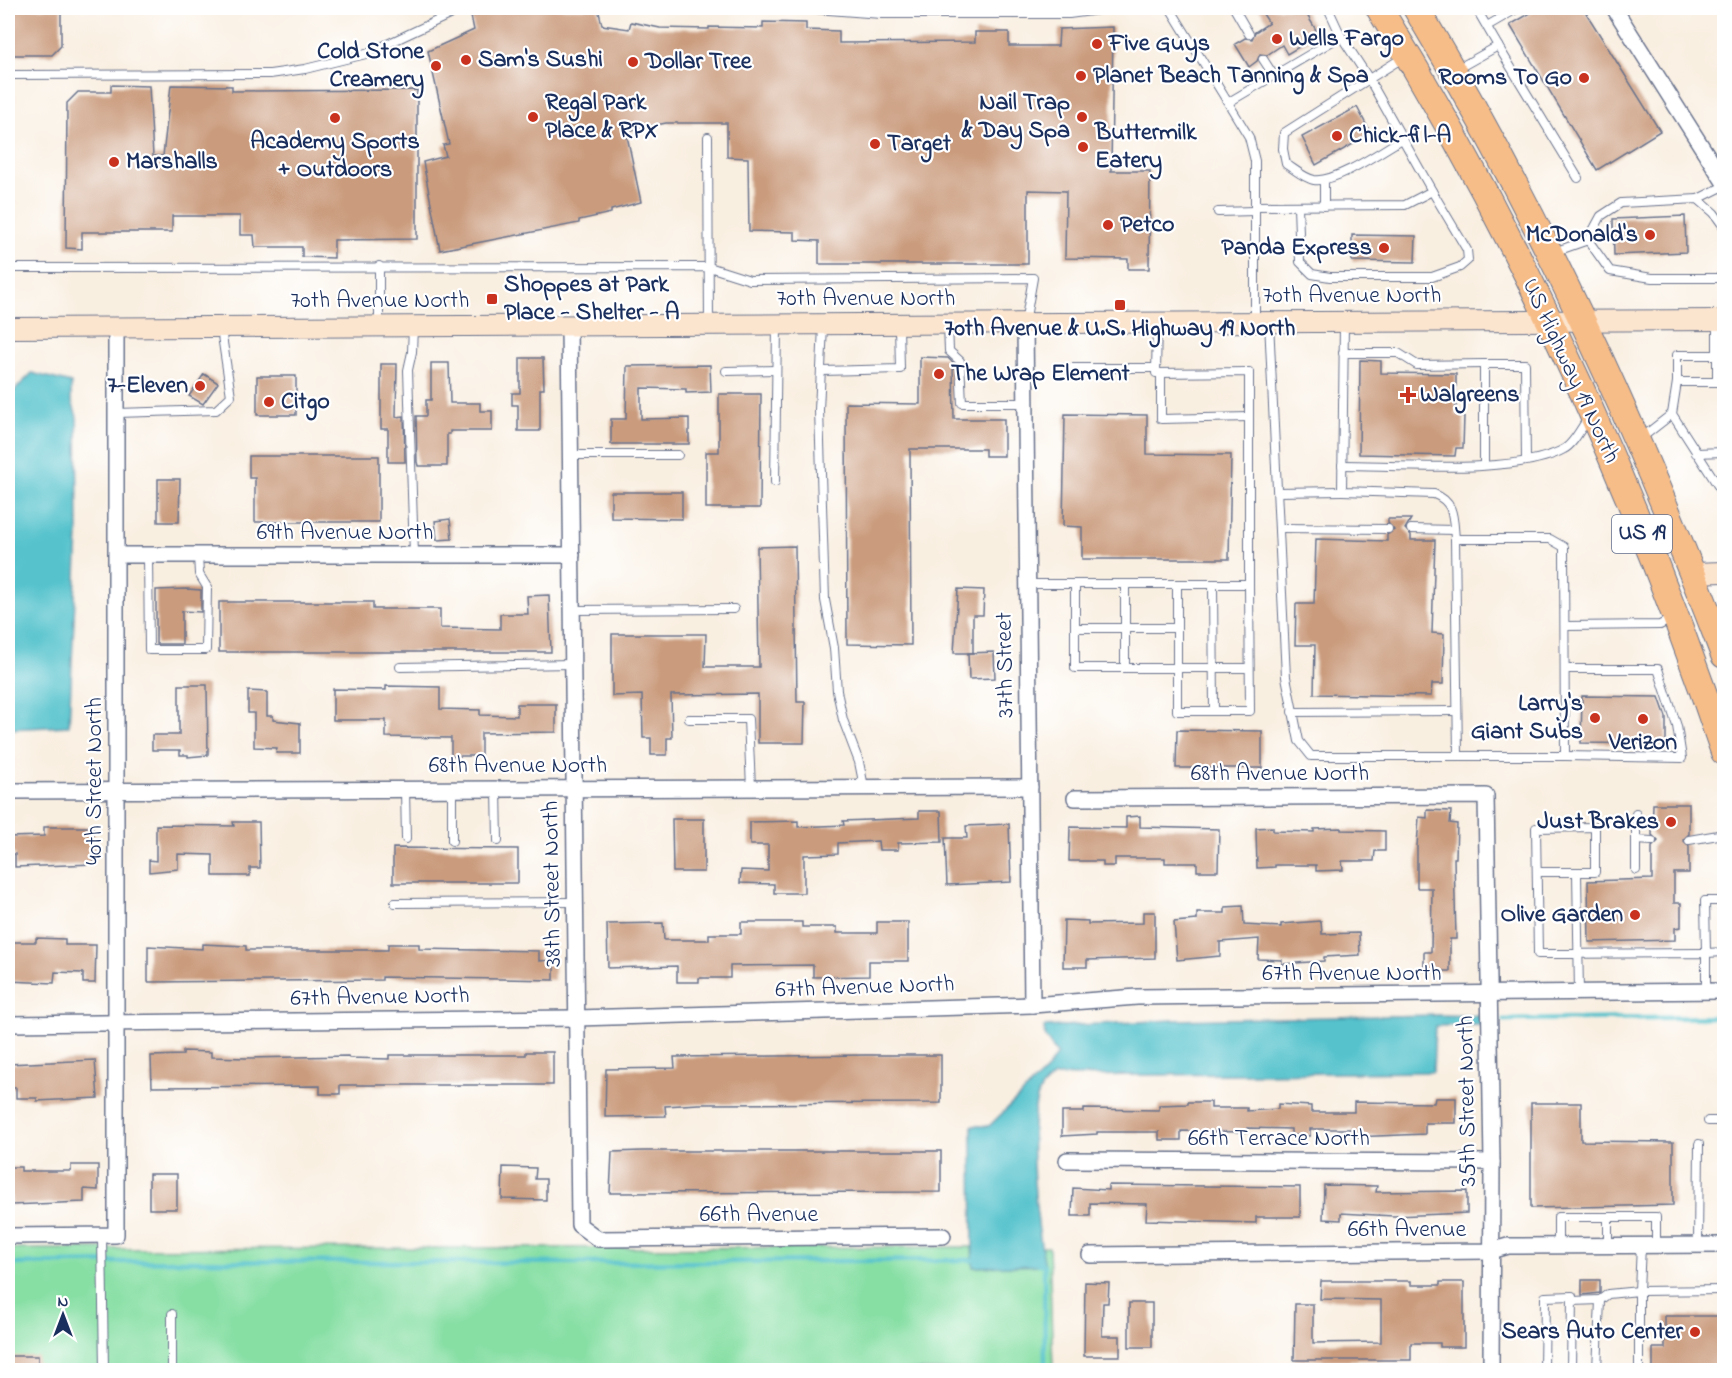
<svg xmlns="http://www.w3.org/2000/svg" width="1732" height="1378" font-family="'Indie Flower',sans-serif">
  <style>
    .green { fill: #87dfa4; stroke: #518781; stroke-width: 1.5 }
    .water { fill: #55c2cc; stroke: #387895; stroke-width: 1.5 }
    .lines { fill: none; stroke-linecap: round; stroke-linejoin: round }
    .stream { stroke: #55c2cc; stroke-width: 4.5 }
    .building { fill: #ca9b7d }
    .lane-casing { stroke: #69728c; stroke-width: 10 }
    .street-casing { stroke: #69728c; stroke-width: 18 }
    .secondary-casing { stroke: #69728c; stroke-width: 22 }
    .highway-casing { stroke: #69728c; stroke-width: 28 }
    .lane { stroke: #fff; stroke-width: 8 }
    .street { stroke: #fff; stroke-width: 15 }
    .secondary { stroke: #fce5cf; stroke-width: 20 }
    .highway { stroke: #f7bd88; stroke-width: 26 }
    .poi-dot { fill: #c8321e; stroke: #fff; stroke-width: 2 }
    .labels { text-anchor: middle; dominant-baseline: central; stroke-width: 4.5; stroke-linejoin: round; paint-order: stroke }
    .shield { fill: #fff; stroke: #5f6d8e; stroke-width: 1.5 }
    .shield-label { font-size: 22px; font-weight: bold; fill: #1b2f5e }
    .poi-label { font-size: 24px; font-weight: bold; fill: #1b2f5e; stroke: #fff; text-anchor: start }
    .street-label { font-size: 24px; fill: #1b2f5e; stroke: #fff }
  </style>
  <rect width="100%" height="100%" fill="#fff"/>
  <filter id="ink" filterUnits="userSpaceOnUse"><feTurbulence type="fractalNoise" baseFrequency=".0167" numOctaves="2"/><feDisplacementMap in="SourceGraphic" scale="12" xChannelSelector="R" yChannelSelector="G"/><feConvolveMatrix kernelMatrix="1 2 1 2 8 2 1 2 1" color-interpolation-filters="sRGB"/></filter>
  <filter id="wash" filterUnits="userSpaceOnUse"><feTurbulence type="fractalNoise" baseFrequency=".008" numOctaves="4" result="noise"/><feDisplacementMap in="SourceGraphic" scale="24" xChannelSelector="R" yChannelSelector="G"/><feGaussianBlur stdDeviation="1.35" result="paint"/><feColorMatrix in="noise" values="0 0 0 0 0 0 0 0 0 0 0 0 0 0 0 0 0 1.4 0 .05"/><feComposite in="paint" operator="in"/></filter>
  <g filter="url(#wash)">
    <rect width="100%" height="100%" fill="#f9efe1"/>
    <!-- green -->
    <polygon class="green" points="972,1247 973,1267 1044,1265 1040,1247 1049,1247 1053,1370 8,1370 8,1249"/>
    <!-- water -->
    <g class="water">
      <polygon points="32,373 71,383 71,399 77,417 78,534 69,726 8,729 8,394 11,394"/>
      <path d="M1439,1015l43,1v9l-47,1 -2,46 -379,4c-4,4 -11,9 -13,13 -17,28 -4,144 4,176l-72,2 -1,-141h17l57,-55 11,-17 -12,-17 -1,-10 130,-7z"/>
    </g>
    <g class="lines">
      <!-- stream -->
      <g class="stream">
        <polyline points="1503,1020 1724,1017"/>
        <polyline points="8,1264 178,1261 594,1263 976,1260"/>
        <polyline points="1039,1264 1044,1265 1045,1370"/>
      </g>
    </g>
    <g id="blocks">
      <!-- building -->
      <g class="building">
        <polygon points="8,8 61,8 61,46 52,55 8,55"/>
        <polygon points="508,8 598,8 602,25 629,29 631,22 660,28 709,29 709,27 763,28 763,22 806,23 806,30 839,31 839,43 975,42 975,32 1009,32 1009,46 1058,46 1059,29 1113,27 1111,171 1150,171 1149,269 1128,269 1128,259 1065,258 1066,191 1028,190 1028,264 819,264 819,241 795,240 795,232 749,231 748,158 727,157 727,123 666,123 626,131 641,202 611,210 611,213 579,220 579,223 440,250 423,162 446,156 443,145 449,144 428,51 474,30 471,16"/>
        <polygon points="1259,8 1303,8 1319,35 1287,54 1282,45 1267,55 1260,54 1257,61 1249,67 1235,44 1245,38 1252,39 1255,32 1269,23"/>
        <polygon points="1539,8 1583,8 1660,131 1597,170 1510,25"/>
        <polygon points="111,85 149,86 153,156 163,156 171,85 232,86 232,91 417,90 417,239 334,240 334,258 302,257 302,247 255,247 254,235 240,235 240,216 172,216 172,232 82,232 82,249 66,248 67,103 78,92 111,92"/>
        <polygon points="1357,107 1371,134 1316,165 1302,137"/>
        <polygon points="1685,216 1686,252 1614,255 1613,219"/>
        <polygon points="1352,235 1416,236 1415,262 1352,261"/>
        <polygon points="920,357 948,358 953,363 954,419 1004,419 1004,456 985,456 985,449 910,449 911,645 847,644 846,403 920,404"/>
        <polygon points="520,358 543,358 544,389 540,389 540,431 518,431 518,405 512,405 512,393 520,393"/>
        <polygon points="1360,360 1381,361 1381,373 1456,374 1456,415 1464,416 1463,448 1456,448 1455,456 1359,454"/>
        <polygon points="431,363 449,363 450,403 480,403 480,411 492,411 492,431 450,431 450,434 447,434 447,466 418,466 417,462 416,416 426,416 426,400 431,400"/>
        <polygon points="381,364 397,364 396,417 404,416 405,462 388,462 388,429 381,429"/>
        <polygon points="710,365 711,392 686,393 686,389 641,388 641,419 689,418 689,444 611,444 611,419 626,419 627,366"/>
        <polygon points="204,374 218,383 203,404 189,396"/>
        <rect x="257" y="376" width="39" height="39"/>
        <polygon points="719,394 761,394 760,508 706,508 706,452 719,452"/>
        <polygon points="1065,414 1147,415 1147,454 1231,455 1229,559 1082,559 1082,527 1063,526"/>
        <polygon points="249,456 379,456 379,522 255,522 255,478 249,478"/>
        <polygon points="158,479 180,479 179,522 158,522"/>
        <polygon points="611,492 682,492 682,519 611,518"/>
        <polygon points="450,519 452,539 437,540 435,521"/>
        <polygon points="1388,519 1411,519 1405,529 1411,535 1411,540 1435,540 1432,633 1444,634 1443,684 1432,684 1431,696 1314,694 1315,645 1295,645 1296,604 1314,604 1316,539 1387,541 1387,535 1394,530 1388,523"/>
        <polygon points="795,546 797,702 805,702 804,743 758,743 758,694 671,695 672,738 667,738 667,755 651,755 651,738 643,738 642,695 612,696 612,634 706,634 705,667 759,667 757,547"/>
        <polygon points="187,589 201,590 201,612 182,611 182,644 156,644 156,590"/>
        <polygon points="958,589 984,590 983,615 973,615 973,653 954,653"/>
        <polygon points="549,595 551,652 219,652 219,602 373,602 373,609 440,609 440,628 500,629 500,614 528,614 527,596"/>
        <polygon points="994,652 995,678 969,679 968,653"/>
        <polygon points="179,685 207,685 208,755 188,757 188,755 180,755 180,750 152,750 152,735 179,735"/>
        <polygon points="386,686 440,687 440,709 480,710 480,715 517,716 517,704 556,704 556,732 481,733 481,756 451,756 451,738 386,737 386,720 333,720 333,689 386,690"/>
        <polygon points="248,691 267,692 267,716 273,716 273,720 300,723 300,753 276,753 277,748 254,747 254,713 248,713"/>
        <polygon points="1582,696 1659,697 1666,717 1666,744 1581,743"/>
        <polygon points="1177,730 1262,731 1262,768 1176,768"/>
        <polygon points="1653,804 1689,804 1689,834 1683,840 1689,846 1689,873 1674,873 1674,903 1681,903 1681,927 1675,928 1675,940 1589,942 1588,881 1652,879 1652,847 1658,841 1652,835"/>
        <polygon points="1427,810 1451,811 1450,823 1457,824 1456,858 1454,858 1456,939 1450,939 1450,971 1424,971 1424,952 1431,952 1432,888 1417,888 1417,846 1419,817 1427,818"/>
        <polygon points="919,811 941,811 942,842 898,843 898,850 879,850 878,841 838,843 838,854 804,855 804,893 774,893 774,884 740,883 741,870 768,871 768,845 750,845 750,822 798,821 798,827 844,825 843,821 919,818"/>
        <polygon points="1140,816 1140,827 1219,829 1218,871 1197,871 1197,863 1165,863 1165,858 1115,858 1115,866 1103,866 1103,861 1069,861 1070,827 1126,828 1126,817"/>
        <polygon points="672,819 704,819 704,872 673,872"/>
        <polygon points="233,822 259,822 260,868 250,868 250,876 213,876 213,855 178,854 178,869 149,872 149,860 156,861 156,825 234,826"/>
        <polygon points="1009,824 1011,882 947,885 945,838 967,838 966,826"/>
        <polygon points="44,827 93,827 94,864 15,867 15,854 8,854 8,837 44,836"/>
        <polygon points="1273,827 1273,831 1314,832 1314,829 1341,828 1341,830 1385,831 1385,851 1375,851 1374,861 1342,861 1343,870 1316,871 1316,865 1275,865 1275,867 1257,868 1256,828"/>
        <polygon points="393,848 518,849 518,883 393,883"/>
        <polygon points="1243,906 1244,925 1281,927 1281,924 1321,921 1322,934 1359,933 1360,955 1324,957 1324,961 1282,964 1282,960 1258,959 1259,939 1220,942 1220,956 1177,960 1174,922 1197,920 1197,913 1225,913 1225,907"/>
        <polygon points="1143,912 1155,912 1155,958 1087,960 1087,967 1063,967 1064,920 1088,921 1088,924 1143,923"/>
        <polygon points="741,922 802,922 802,927 837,927 837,933 877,933 877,922 908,922 908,961 869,961 869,976 813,977 813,965 730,966 730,978 699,978 699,982 677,982 677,966 608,968 607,924 663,923 664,940 709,940 709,934 741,934"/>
        <polygon points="36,938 65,939 65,945 96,945 95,983 83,983 83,973 55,972 54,983 8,981 8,942 36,942"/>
        <polygon points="202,944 246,946 246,950 388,950 388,944 419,944 419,949 539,951 539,961 554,960 554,980 382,977 382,980 148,982 148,946 202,949"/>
        <polygon points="183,1051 211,1052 211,1057 245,1058 348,1056 349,1058 389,1059 389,1055 526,1055 526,1052 553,1052 553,1085 340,1085 340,1094 320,1094 320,1086 152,1087 151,1056 183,1055"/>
        <polygon points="866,1055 941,1055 941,1103 699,1104 665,1106 666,1116 605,1117 606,1069 675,1068 674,1057"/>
        <polygon points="95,1060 98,1098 37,1101 37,1098 16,1098 16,1088 8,1088 8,1064"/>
        <polygon points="1435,1098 1456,1098 1456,1123 1425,1123 1425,1134 1353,1137 1353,1129 1310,1129 1310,1136 1291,1135 1291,1129 1247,1128 1247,1132 1181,1131 1181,1140 1159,1140 1159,1132 1097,1132 1097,1134 1062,1136 1062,1112 1084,1112 1084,1109 1159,1110 1159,1105 1188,1104 1188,1102 1211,1102 1211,1108 1247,1108 1247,1111 1278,1109 1278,1104 1311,1106 1311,1112 1354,1112 1354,1102 1434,1103"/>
        <polygon points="1531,1103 1581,1103 1581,1141 1673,1142 1673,1205 1531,1208"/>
        <polygon points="643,1151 941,1151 941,1192 610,1193 612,1152"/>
        <polygon points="71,1165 98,1165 98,1190 84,1189 84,1202 11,1205 11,1193 8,1193 8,1167 21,1167 21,1171 71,1171"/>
        <polygon points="503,1167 536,1168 535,1179 546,1179 546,1200 502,1199"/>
        <rect x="149" y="1174" width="28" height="35"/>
        <polygon points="1108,1185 1300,1187 1300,1217 1256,1217 1256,1223 1146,1220 1147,1204 1090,1203 1090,1216 1072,1216 1073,1188 1108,1190"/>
        <polygon points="1324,1185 1377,1186 1376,1192 1467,1191 1467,1213 1394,1216 1341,1213 1341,1220 1323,1219"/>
        <polygon points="1582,1280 1600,1280 1600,1293 1582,1295"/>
        <polygon points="1321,1281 1411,1281 1411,1285 1440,1285 1440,1282 1464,1282 1464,1347 1440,1347 1440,1343 1411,1343 1411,1360 1294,1360 1295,1304 1313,1304 1313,1343 1381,1342 1381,1300 1320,1299"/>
        <polygon points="1085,1282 1109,1283 1108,1303 1103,1303 1102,1336 1120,1336 1120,1356 1084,1356"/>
        <rect x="1129" y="1303" width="23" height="44"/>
        <polygon points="1665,1316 1725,1316 1725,1371 1653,1371 1653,1348 1665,1348"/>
        <rect x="8" y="1356" width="30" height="15"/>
      </g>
    </g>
  </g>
  <g filter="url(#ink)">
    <use href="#blocks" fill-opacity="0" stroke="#69728c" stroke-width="1.5"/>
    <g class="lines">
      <!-- lane casing -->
      <g class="lane-casing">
        <g id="lane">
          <polyline points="802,8 881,14 1069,14 1113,8"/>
          <polyline points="1170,8 1249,137 1255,161 1255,322"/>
          <polyline points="1234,8 1249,34"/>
          <polyline points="1328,8 1341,36"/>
          <polyline points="1487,26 1518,8"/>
          <polyline points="1498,46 1578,178"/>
          <polyline points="1263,59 1274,76"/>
          <polyline points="1457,69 1498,46 1476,8"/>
          <polyline points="8,75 270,74 305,69 366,54 464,8"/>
          <polyline points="1229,102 1341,36 1369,79 1404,57"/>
          <polyline points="708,137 709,325"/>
          <polyline points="1698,199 1724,186"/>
          <path d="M1255,206l150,-1 27,-14 -63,-112 -85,54 -1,16 3,15c8,5 18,14 28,16 22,3 69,-30 88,-41"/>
          <polyline points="1298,206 1300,262 1312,274 1330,277 1432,277 1460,267 1468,260 1467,250 1432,191"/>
          <polyline points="1324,206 1324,180"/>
          <polyline points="1218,212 1255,211"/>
          <polyline points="1724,227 1714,213 1698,199 1621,203 1601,216 1588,240 1610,271 1652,278 1724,278"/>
          <polyline points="1554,252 1588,240"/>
          <polyline points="379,266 379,324"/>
          <polyline points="8,268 709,267 750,280 1033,278 1025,323"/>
          <polyline points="1723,279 1723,318"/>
          <polyline points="1717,321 1717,382 1677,382 1677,355 1717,355"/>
          <path d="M1269,322l17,355 13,64 12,15h254l-1,-209 -14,-8h-95c-2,-21 0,-37 -21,-45l-92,-3 2,-168"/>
          <polyline points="948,324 949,351 960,361 962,403 1026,403"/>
          <polyline points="823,326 819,410 825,600 834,648 837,691 843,720 859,762 864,787"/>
          <polyline points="413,327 412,352 408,370 414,555"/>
          <polyline points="1343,353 1398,353 1417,365 1484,364"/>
          <polyline points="1061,368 1156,368"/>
          <polyline points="726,371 776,370"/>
          <polyline points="822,371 900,369 899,325"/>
          <polyline points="1161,373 1161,419 1249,417"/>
          <polyline points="1677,382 1672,414 1724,495"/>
          <polyline points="117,413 216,410 231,396 221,329"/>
          <polyline points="1640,439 1672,414"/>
          <polyline points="1696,453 1724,452"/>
          <polyline points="571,455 678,455"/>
          <path d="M1342,465c56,0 176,10 222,-16 10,-5 18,-23 25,-32"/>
          <polyline points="1484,465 1484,364 1525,364 1526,461"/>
          <polyline points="775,482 777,325"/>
          <polyline points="1278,492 1342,491"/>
          <polyline points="1280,528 1388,529"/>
          <polyline points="1411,529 1454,530"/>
          <polyline points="1455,539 1458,756"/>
          <polyline points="148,555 149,650 206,650 207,587 199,574 198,555"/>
          <polyline points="1028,584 1249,584 1249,372 1156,373 1157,324"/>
          <polyline points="1075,584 1075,668 1249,668"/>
          <polyline points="1177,584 1177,711 1250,711 1249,584"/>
          <polyline points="1213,584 1214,711"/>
          <polyline points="573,610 734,609"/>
          <polyline points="1566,626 1660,625 1671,619"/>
          <polyline points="1075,628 1177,628"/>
          <polyline points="400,667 573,664"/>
          <polyline points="1125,668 1125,584"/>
          <polyline points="1292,712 1457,711"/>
          <polyline points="689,719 748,719 751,788"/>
          <polyline points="1565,756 1682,758 1677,726 1658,669 1565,669"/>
          <polyline points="405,789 406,839"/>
          <polyline points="452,789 452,841"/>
          <polyline points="497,789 498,841"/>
          <polyline points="1636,814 1636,870"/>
          <polyline points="1636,840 1652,841"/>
          <polyline points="1689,840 1724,834"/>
          <polyline points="1537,872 1577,872"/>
          <polyline points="1724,901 1705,901 1706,953 1724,952"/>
          <polyline points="395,903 576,902"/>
          <polyline points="1579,994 1577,872 1595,872 1595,827 1536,828 1538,954 1706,953 1706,991"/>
          <polyline points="1708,1121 1724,1121"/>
          <polyline points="1608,1217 1608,1245"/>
          <polyline points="102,1235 104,1370"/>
          <polyline points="1641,1245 1639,1291 1724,1290"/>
          <polyline points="1698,1245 1699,1144"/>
          <polyline points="1558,1246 1558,1217 1656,1217 1656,1245"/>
          <polyline points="1572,1301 1600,1300"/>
          <polyline points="172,1370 172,1314"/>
          <polyline points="1544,1370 1545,1297 1572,1296 1571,1370"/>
          <polyline points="1597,1370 1600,1300 1608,1294 1639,1291 1639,1370"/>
        </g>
      </g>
      <!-- street casing -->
      <g class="street-casing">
        <g id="street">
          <polyline points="1614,8 1724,182"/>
          <polyline points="1025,324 1032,1005"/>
          <polyline points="569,326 579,1225 598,1239 943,1236"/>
          <polyline points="118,555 572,555"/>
          <polyline points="8,791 1030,787"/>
          <polyline points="1075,798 1486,796 1492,1162 1491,1370"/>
          <polyline points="8,1024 577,1018 1032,1005 1137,997 1724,991"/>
          <polyline points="1067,1160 1492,1162"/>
          <polyline points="8,1236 116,1235 116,327"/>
          <polyline points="1090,1255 1491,1251 1508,1246 1724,1245"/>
        </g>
      </g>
      <!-- secondary casing -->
      <g class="secondary-casing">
        <g id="secondary">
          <polyline points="8,328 1724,320"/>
          <polyline points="1693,573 1724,572"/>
        </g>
      </g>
      <!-- highway casing -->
      <g class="highway-casing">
        <g id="highway">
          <path d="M1379,8c143,232 258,486 345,744"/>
          <path d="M1416,8c123,205 223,423 308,647"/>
        </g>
      </g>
      <!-- lane -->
      <use href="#lane" class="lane"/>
      <!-- street -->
      <use href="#street" class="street"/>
      <!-- secondary -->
      <use href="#secondary" class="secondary"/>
      <!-- highway -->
      <use href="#highway" class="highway"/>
    </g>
  </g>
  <!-- markers -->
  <g class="poi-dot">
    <circle cx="1277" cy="39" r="6"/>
    <circle cx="1097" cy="44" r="6"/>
    <circle cx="466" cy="60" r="6"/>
    <circle cx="633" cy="62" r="6"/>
    <circle cx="436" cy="66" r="6"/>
    <circle cx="1081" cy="76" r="6"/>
    <circle cx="1584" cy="78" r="6"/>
    <circle cx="533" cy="117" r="6"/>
    <circle cx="1082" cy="117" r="6"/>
    <circle cx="335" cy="118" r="6"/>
    <circle cx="1337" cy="136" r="6"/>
    <circle cx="875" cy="144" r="6"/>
    <circle cx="1083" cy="147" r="6"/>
    <circle cx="114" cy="162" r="6"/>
    <circle cx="1108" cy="225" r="6"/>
    <circle cx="1650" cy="235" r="6"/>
    <circle cx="1384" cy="248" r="6"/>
    <rect x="486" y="293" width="12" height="12" rx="3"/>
    <rect x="1114" y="299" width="12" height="12" rx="3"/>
    <circle cx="939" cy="374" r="6"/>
    <circle cx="200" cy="386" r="6"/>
    <path d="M1405 386h6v6h6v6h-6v6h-6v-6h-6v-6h6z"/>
    <circle cx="269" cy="402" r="6"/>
    <circle cx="1595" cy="718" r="6"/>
    <circle cx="1643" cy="719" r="6"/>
    <circle cx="1671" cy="822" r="6"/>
    <circle cx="1635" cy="915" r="6"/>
    <circle cx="1695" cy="1332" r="6"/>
  </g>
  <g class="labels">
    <!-- shield labels -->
    <rect class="shield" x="1612" y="515" width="60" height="38" rx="4.5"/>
    <g class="shield-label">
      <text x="1642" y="534">US 19</text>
    </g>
    <!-- poi labels -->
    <g class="poi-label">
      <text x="1289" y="39">Wells Fargo</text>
      <text x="1109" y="44">Five Guys</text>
      <text x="424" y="52" text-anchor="end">Cold Stone<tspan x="424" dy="28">Creamery</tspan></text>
      <text x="478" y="60">Sam's Sushi</text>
      <text x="645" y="62">Dollar Tree</text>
      <text x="1093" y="76">Planet Beach Tanning &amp; Spa</text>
      <text x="1572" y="78" text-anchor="end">Rooms To Go</text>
      <text x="545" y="103">Regal Park<tspan x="545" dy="28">Place &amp; RPX</tspan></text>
      <text x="1070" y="103" text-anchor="end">Nail Trap<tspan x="1070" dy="28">&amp; Day Spa</tspan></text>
      <text x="1095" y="133">Buttermilk<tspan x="1095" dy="28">Eatery</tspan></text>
      <text x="1349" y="136">Chick-fil-A</text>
      <text x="335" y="142" text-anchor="middle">Academy Sports<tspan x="335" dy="28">+ Outdoors</tspan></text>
      <text x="887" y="144">Target</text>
      <text x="126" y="162">Marshalls</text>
      <text x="1120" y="225">Petco</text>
      <text x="1638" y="235" text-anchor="end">McDonald's</text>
      <text x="1372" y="248" text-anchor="end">Panda Express</text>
      <text x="504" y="285">Shoppes at Park<tspan x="504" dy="28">Place - Shelter - A</tspan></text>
      <text x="1120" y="329" text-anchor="middle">70th Avenue &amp; U.S. Highway 19 North</text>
      <text x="951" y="374">The Wrap Element</text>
      <text x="188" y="386" text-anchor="end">7-Eleven</text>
      <text x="1420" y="395">Walgreens</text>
      <text x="281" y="402">Citgo</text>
      <text x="1583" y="704" text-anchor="end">Larry's<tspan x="1583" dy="28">Giant Subs</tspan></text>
      <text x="1643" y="743" text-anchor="middle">Verizon</text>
      <text x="1659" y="822" text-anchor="end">Just Brakes</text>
      <text x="1623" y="915" text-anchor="end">Olive Garden</text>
      <text x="1683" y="1332" text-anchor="end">Sears Auto Center</text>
    </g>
    <!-- street labels -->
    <g class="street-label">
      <text x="1352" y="296">70th Avenue North</text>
      <text x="866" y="299">70th Avenue North</text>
      <text x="380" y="301">70th Avenue North</text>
      <text transform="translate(1570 371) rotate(65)">US Highway 19 North</text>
      <text x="345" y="533">69th Avenue North</text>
      <text transform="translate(1006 665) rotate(-91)">37th Street</text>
      <text x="518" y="766">68th Avenue North</text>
      <text x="1280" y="774">68th Avenue North</text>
      <text transform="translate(95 781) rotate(-90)">40th Street North</text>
      <text transform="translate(553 884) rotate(-91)">38th Street North</text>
      <text x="1352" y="974">67th Avenue North</text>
      <text transform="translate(865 988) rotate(-2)">67th Avenue North</text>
      <text transform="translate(380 998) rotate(-1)">67th Avenue North</text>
      <text transform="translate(1468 1101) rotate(-91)">35th Street North</text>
      <text x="1279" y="1139">66th Terrace North</text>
      <text x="759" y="1215">66th Avenue</text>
      <text x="1407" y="1230">66th Avenue</text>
    </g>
  </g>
  <!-- margin -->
  <rect width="1732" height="1378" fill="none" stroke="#fff" stroke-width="30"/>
  <!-- north arrow -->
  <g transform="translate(63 1315)" stroke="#ffffff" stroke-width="4.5" paint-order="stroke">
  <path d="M0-4.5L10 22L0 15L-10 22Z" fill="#1b2f5e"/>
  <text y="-9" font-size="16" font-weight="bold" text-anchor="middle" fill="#1b2f5e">N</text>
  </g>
</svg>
